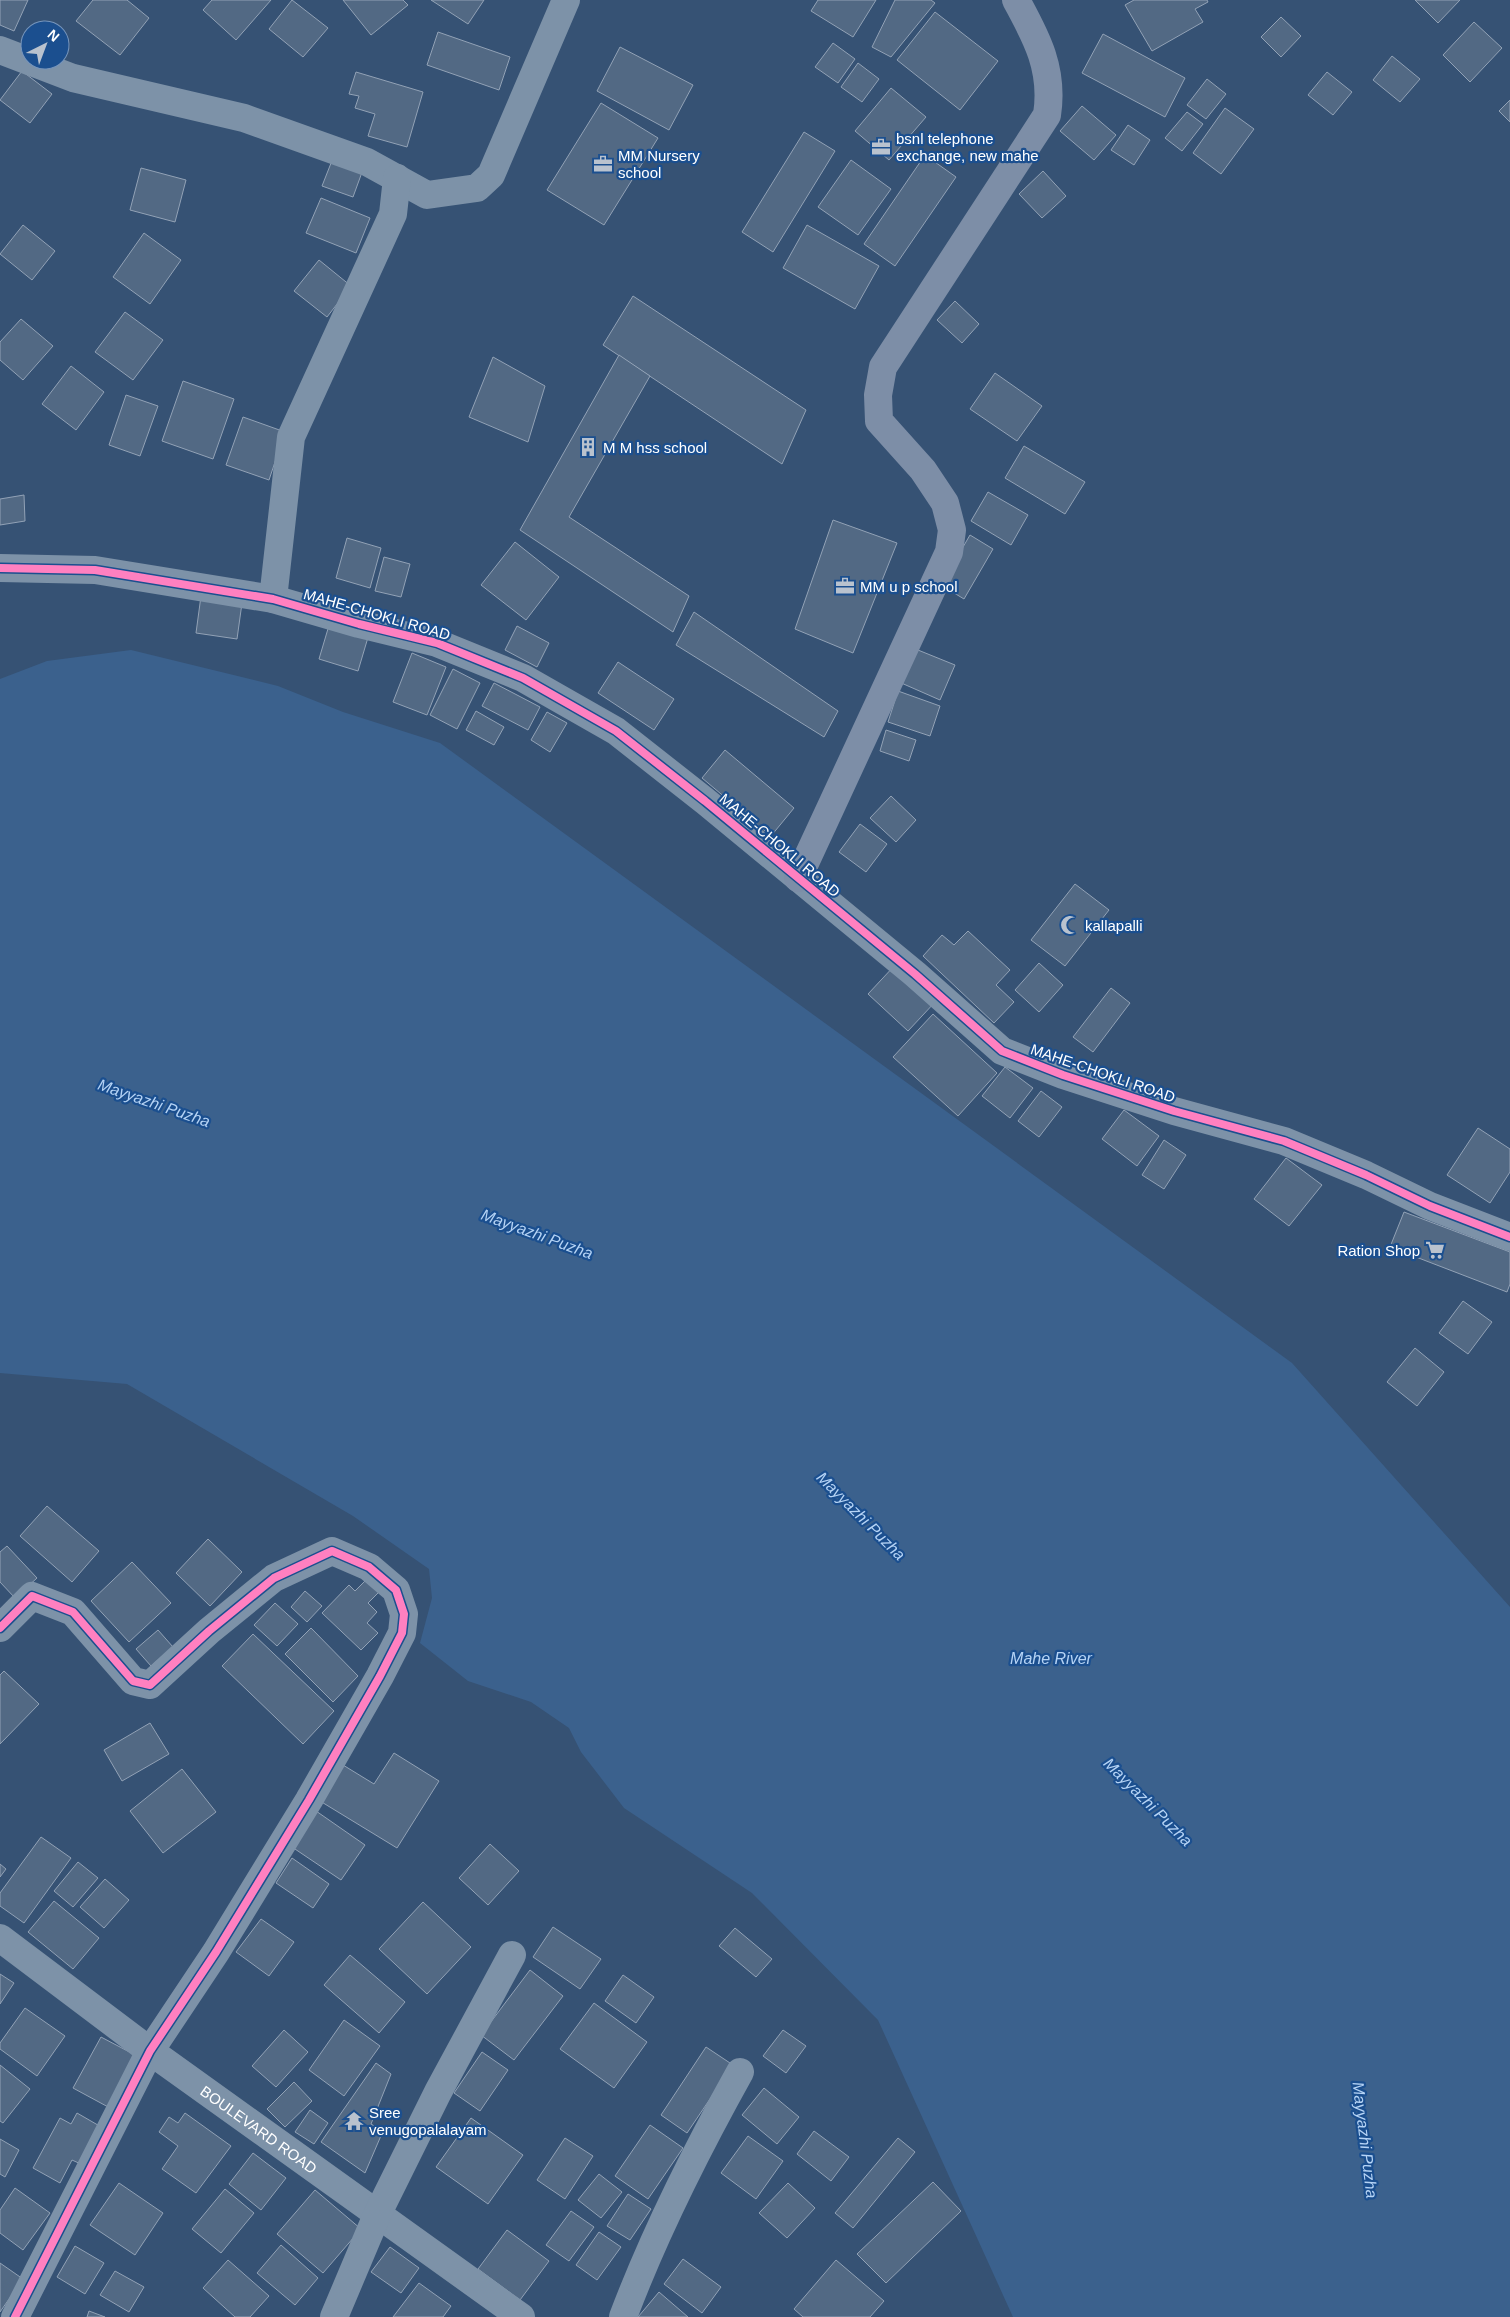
<svg xmlns="http://www.w3.org/2000/svg" width="1510" height="2317" font-family="Arial,sans-serif">
  <style>
    .water { fill: #3b618d }
    .building { fill: #526984; stroke: #92a2b6 }
    .lines { fill: none; stroke-linecap: round; stroke-linejoin: round }
    .minor { stroke: #7d92a8; stroke-width: 28 }
    .major { stroke: #7d8ea7; stroke-width: 28 }
    .cycleway-casing { stroke: #1b4f8f; stroke-width: 11 }
    .cycleway { stroke: #ff80c0; stroke-width: 8 }
    .labels { text-anchor: middle; dominant-baseline: central; stroke-width: 4.5; stroke-linejoin: round; paint-order: stroke }
    .poi-label { font-size: 15px; fill: #fff; stroke: #1b4f8f; text-anchor: start }
    .street-label { font-size: 15px; fill: #fff; stroke: #1b4f8f }
    .water-label { font-size: 16px; font-style: italic; fill: #b5d3f5; stroke: #1b4f8f }
  </style>
  <rect width="100%" height="100%" fill="#365274"/>
  <!-- water -->
  <polygon class="water" points="131,650 278,686 343,712 440,743 1292,1363 1510,1607 1510,2317 1013,2317 878,2020 752,1893 624,1808 581,1752 569,1728 531,1702 468,1681 420,1643 432,1598 429,1569 353,1516 127,1384 0,1373 0,679 47,661"/>
  <!-- building -->
  <g class="building">
    <polygon points="0,0 28,0 14,31 0,25"/>
    <polygon points="93,0 127,0 149,18 120,55 76,21"/>
    <polygon points="212,0 271,0 236,40 203,10"/>
    <polygon points="292,0 328,28 303,57 269,29"/>
    <polygon points="343,0 403,0 408,5 371,35"/>
    <polygon points="431,0 484,0 468,24"/>
    <polygon points="818,0 876,0 853,37 811,11"/>
    <polygon points="895,0 931,0 935,3 891,57 872,47"/>
    <polygon points="1134,0 1207,0 1208,2 1195,9 1203,22 1152,51 1125,5"/>
    <polygon points="1415,0 1460,0 1438,23"/>
    <polygon points="935,12 998,61 960,110 897,60"/>
    <polygon points="1281,17 1301,36 1281,57 1261,37"/>
    <polygon points="1474,22 1502,48 1470,82 1443,55"/>
    <polygon points="438,32 510,57 499,90 427,65"/>
    <polygon points="1103,34 1185,78 1165,117 1082,73"/>
    <polygon points="833,43 855,59 838,83 815,67"/>
    <polygon points="620,47 693,85 669,130 597,91"/>
    <polygon points="1392,56 1420,79 1400,102 1373,80"/>
    <polygon points="858,63 879,79 862,102 841,87"/>
    <polygon points="22,71 52,94 30,123 0,100"/>
    <polygon points="356,72 423,92 407,147 368,136 375,114 355,108 359,96 349,94"/>
    <polygon points="1327,72 1352,92 1333,115 1308,95"/>
    <polygon points="1207,79 1226,94 1206,119 1187,105"/>
    <polygon points="891,88 926,117 889,160 855,131"/>
    <polygon points="1510,100 1510,122 1499,111"/>
    <polygon points="601,103 658,138 604,225 547,190"/>
    <polygon points="1082,106 1116,135 1094,160 1060,131"/>
    <polygon points="1225,108 1254,129 1221,174 1193,153"/>
    <polygon points="1187,112 1203,124 1182,151 1165,138"/>
    <polygon points="1128,125 1150,140 1134,165 1111,150"/>
    <polygon points="804,132 835,151 773,252 742,232"/>
    <polygon points="335,153 365,164 353,197 322,186"/>
    <polygon points="925,155 956,177 895,266 864,244"/>
    <polygon points="851,160 891,189 858,235 818,207"/>
    <polygon points="141,168 186,180 175,222 130,210"/>
    <polygon points="1043,171 1066,196 1042,218 1019,194"/>
    <polygon points="321,198 370,218 356,253 306,233"/>
    <polygon points="23,225 55,251 32,280 0,254"/>
    <polygon points="807,225 879,266 855,309 783,268"/>
    <polygon points="144,233 181,260 150,304 113,277"/>
    <polygon points="319,260 351,286 327,317 294,291"/>
    <polygon points="633,296 806,410 782,464 603,345"/>
    <polygon points="955,301 979,324 962,343 937,320"/>
    <polygon points="125,312 163,340 133,380 95,352"/>
    <polygon points="21,319 53,346 23,380 0,360 0,342"/>
    <polygon points="619,355 650,376 569,517 689,596 673,632 520,530"/>
    <polygon points="493,357 545,386 528,442 469,417"/>
    <polygon points="71,366 104,392 76,430 42,404"/>
    <polygon points="995,373 1042,406 1017,441 970,409"/>
    <polygon points="183,381 234,399 213,459 162,441"/>
    <polygon points="126,395 158,406 140,456 109,445"/>
    <polygon points="243,417 285,432 269,480 226,465"/>
    <polygon points="1024,446 1085,482 1065,514 1005,478"/>
    <polygon points="988,492 1028,515 1011,545 971,521"/>
    <polygon points="24,495 25,521 0,525 0,499"/>
    <polygon points="833,520 897,543 853,653 795,629"/>
    <polygon points="970,535 993,549 964,599 941,585"/>
    <polygon points="347,538 381,548 370,588 336,578"/>
    <polygon points="515,542 559,577 526,620 481,585"/>
    <polygon points="384,557 410,564 401,597 375,591"/>
    <polygon points="201,596 242,603 237,639 196,633"/>
    <polygon points="694,612 838,711 824,737 676,645"/>
    <polygon points="330,622 369,634 358,671 319,659"/>
    <polygon points="517,626 549,643 537,667 505,650"/>
    <polygon points="913,648 955,665 940,700 899,682"/>
    <polygon points="412,653 446,667 427,715 393,702"/>
    <polygon points="618,662 674,699 654,730 598,693"/>
    <polygon points="453,669 480,683 457,729 430,715"/>
    <polygon points="494,683 540,707 528,730 482,706"/>
    <polygon points="898,691 940,706 930,736 888,722"/>
    <polygon points="476,711 504,727 494,745 466,730"/>
    <polygon points="547,712 567,723 550,752 531,740"/>
    <polygon points="886,730 916,740 909,761 880,751"/>
    <polygon points="725,750 794,808 771,836 702,778"/>
    <polygon points="891,796 916,820 896,842 870,818"/>
    <polygon points="860,824 887,844 866,872 839,852"/>
    <polygon points="1075,884 1109,910 1065,966 1031,940"/>
    <polygon points="968,931 1010,970 996,985 1014,1002 994,1023 923,956 942,935 954,945"/>
    <polygon points="1039,963 1063,985 1039,1012 1015,990"/>
    <polygon points="896,964 936,1001 908,1031 868,994"/>
    <polygon points="1111,988 1130,1003 1093,1052 1073,1037"/>
    <polygon points="933,1014 997,1073 958,1116 893,1057"/>
    <polygon points="1005,1067 1033,1088 1010,1118 982,1096"/>
    <polygon points="1041,1091 1062,1107 1039,1137 1018,1121"/>
    <polygon points="1124,1110 1159,1136 1137,1166 1102,1139"/>
    <polygon points="1478,1128 1510,1149 1510,1172 1490,1203 1447,1175"/>
    <polygon points="1164,1140 1186,1155 1164,1189 1142,1175"/>
    <polygon points="1286,1158 1322,1185 1289,1226 1254,1199"/>
    <polygon points="1404,1212 1510,1252 1510,1284 1507,1292 1390,1247"/>
    <polygon points="1463,1301 1492,1322 1468,1354 1439,1333"/>
    <polygon points="1415,1348 1444,1372 1417,1406 1387,1382"/>
    <polygon points="47,1506 99,1551 72,1582 20,1536"/>
    <polygon points="208,1539 242,1572 210,1606 176,1573"/>
    <polygon points="7,1546 37,1578 15,1598 0,1582 0,1552"/>
    <polygon points="132,1562 171,1603 129,1642 91,1601"/>
    <polygon points="368,1578 381,1590 368,1603 377,1612 367,1623 378,1633 361,1650 322,1613 349,1585 355,1591"/>
    <polygon points="305,1591 322,1606 307,1622 291,1607"/>
    <polygon points="275,1603 298,1624 277,1646 254,1625"/>
    <polygon points="311,1628 358,1676 333,1702 285,1654"/>
    <polygon points="158,1630 173,1647 151,1666 136,1649"/>
    <polygon points="253,1634 334,1711 303,1744 222,1666"/>
    <polygon points="4,1671 39,1704 0,1744 0,1675"/>
    <polygon points="150,1723 169,1754 122,1781 104,1750"/>
    <polygon points="394,1753 439,1781 397,1848 320,1801 343,1765 374,1784"/>
    <polygon points="182,1769 216,1812 163,1853 130,1811"/>
    <polygon points="316,1811 365,1845 341,1880 292,1847"/>
    <polygon points="41,1837 71,1858 24,1923 0,1906 0,1893"/>
    <polygon points="490,1844 519,1871 488,1905 459,1878"/>
    <polygon points="292,1858 329,1884 313,1908 276,1883"/>
    <polygon points="78,1862 98,1878 73,1907 54,1891"/>
    <polygon points="0,1864 6,1869 0,1877"/>
    <polygon points="105,1879 129,1900 104,1928 80,1907"/>
    <polygon points="54,1901 99,1938 73,1969 28,1932"/>
    <polygon points="423,1902 471,1947 427,1994 379,1949"/>
    <polygon points="261,1919 294,1942 269,1976 236,1952"/>
    <polygon points="553,1927 601,1959 580,1989 533,1957"/>
    <polygon points="735,1928 772,1959 756,1977 719,1946"/>
    <polygon points="350,1955 405,2002 379,2033 324,1985"/>
    <polygon points="530,1970 563,1996 514,2060 481,2035"/>
    <polygon points="0,1974 14,1983 0,2004"/>
    <polygon points="623,1975 654,1997 636,2023 605,2001"/>
    <polygon points="594,2003 647,2042 614,2088 560,2049"/>
    <polygon points="25,2008 65,2036 37,2076 0,2049 0,2043"/>
    <polygon points="344,2020 380,2046 344,2096 309,2070"/>
    <polygon points="284,2030 308,2052 276,2087 252,2066"/>
    <polygon points="783,2030 806,2046 786,2073 763,2056"/>
    <polygon points="101,2037 137,2056 110,2108 73,2088"/>
    <polygon points="706,2047 733,2065 687,2133 661,2115"/>
    <polygon points="482,2052 508,2070 480,2111 454,2093"/>
    <polygon points="376,2063 391,2074 371,2124 383,2131 365,2173 321,2142"/>
    <polygon points="0,2065 30,2089 3,2123 0,2121"/>
    <polygon points="294,2082 312,2101 285,2127 267,2109"/>
    <polygon points="764,2088 799,2117 777,2144 742,2115"/>
    <polygon points="310,2110 328,2123 314,2144 295,2132"/>
    <polygon points="77,2113 103,2128 83,2165 72,2160 60,2183 33,2168 60,2118 71,2124"/>
    <polygon points="185,2113 231,2146 196,2193 162,2169 178,2146 159,2132 169,2117 178,2123"/>
    <polygon points="471,2118 523,2155 488,2204 436,2167"/>
    <polygon points="650,2125 683,2148 648,2199 615,2176"/>
    <polygon points="814,2131 849,2157 831,2181 797,2154"/>
    <polygon points="748,2136 783,2161 756,2199 721,2173"/>
    <polygon points="565,2138 593,2156 565,2199 537,2180"/>
    <polygon points="898,2138 915,2152 853,2228 835,2213"/>
    <polygon points="0,2139 19,2150 5,2177 0,2174"/>
    <polygon points="253,2153 286,2178 261,2210 229,2184"/>
    <polygon points="599,2174 622,2192 601,2218 578,2200"/>
    <polygon points="933,2182 961,2211 886,2283 857,2254"/>
    <polygon points="119,2183 163,2213 135,2255 90,2225"/>
    <polygon points="788,2183 815,2208 787,2238 759,2213"/>
    <polygon points="15,2188 50,2213 23,2250 0,2233 0,2210"/>
    <polygon points="225,2189 254,2213 221,2253 192,2229"/>
    <polygon points="315,2190 361,2229 323,2273 277,2234"/>
    <polygon points="628,2194 651,2209 630,2240 607,2226"/>
    <polygon points="571,2211 594,2227 569,2261 546,2245"/>
    <polygon points="507,2230 549,2261 520,2300 478,2269"/>
    <polygon points="599,2232 621,2247 597,2280 576,2265"/>
    <polygon points="281,2245 318,2278 295,2305 257,2273"/>
    <polygon points="75,2246 104,2263 85,2294 57,2277"/>
    <polygon points="390,2247 419,2268 401,2293 371,2272"/>
    <polygon points="683,2259 721,2287 702,2313 664,2284"/>
    <polygon points="228,2260 269,2296 250,2317 235,2317 203,2288"/>
    <polygon points="836,2260 884,2301 870,2317 803,2317 794,2309"/>
    <polygon points="0,2263 23,2279 0,2312"/>
    <polygon points="115,2271 144,2287 129,2312 100,2295"/>
    <polygon points="419,2283 451,2306 443,2317 393,2317"/>
    <polygon points="659,2292 688,2317 638,2317"/>
    <polygon points="89,2311 105,2317 87,2317"/>
  </g>
  <g class="lines">
    <!-- minor -->
    <g class="minor">
      <polyline points="0,50 73,78 244,118 367,162 427,195 477,188 491,175 566,0"/>
      <polyline points="0,568 95,570 273,599 359,624 437,643 523,678 616,731 705,801 915,974 1002,1051 1063,1075 1174,1111 1284,1141 1366,1175 1430,1206 1510,1237"/>
      <polyline points="273,599 291,437 393,214 397,178"/>
      <polyline points="0,1628 32,1596 73,1612 133,1681 150,1685 209,1631 274,1578 332,1551 369,1567 396,1590 404,1614 402,1633 380,1676 309,1800 216,1952 150,2051 15,2317"/>
      <path id="s1" d="M0,1938l150,113 371,266"/>
      <polyline points="334,2317 377,2215 438,2092 512,1955"/>
      <path d="M623,2317c32,-85 73,-166 117,-245"/>
    </g>
    <!-- major -->
    <path class="major" d="M798,878l151,-326 3,-22 -7,-27 -22,-33 -44,-49 -1,-26 5,-28 164,-252c7,-45 -10,-77 -31,-115"/>
    <!-- cycleway casing -->
    <g class="cycleway-casing">
      <g id="cycleway">
        <polyline points="0,568 95,570 273,599 359,624 437,643 523,678 616,731 705,801 915,974 1002,1051 1063,1075 1174,1111 1284,1141 1366,1175 1430,1206 1510,1237"/>
        <polyline points="0,1628 32,1596 73,1612 133,1681 150,1685 209,1631 274,1578 332,1551 369,1567 396,1590 404,1614 402,1633 380,1676 309,1800 216,1952 150,2051 15,2317"/>
      </g>
    </g>
    <!-- cycleway -->
    <use href="#cycleway" class="cycleway"/>
  </g>
  <!-- icons -->
  <defs>
    <g id="office-bare" transform="scale(1.5)"><path d="M-6-3h4V-5.5h4V-3h4V5H-6ZM-1-4.5V-3h2v-1.5ZM-6 0V1H6V0Z" fill="#b9c2ce" stroke="#1b4f8f" stroke-width="2.5" paint-order="stroke"/></g>
    <g id="building-bare" transform="scale(1.5)"><path d="M-4-6H4V6H1V3H-1V6H-4ZM-2.5-4.3h1.7v1.8h-1.7ZM.8-4.3h1.7v1.8H.8ZM-2.5-1h1.7V.8h-1.7ZM.8-1h1.7V.8H.8Z" fill="#b9c2ce" stroke="#1b4f8f" stroke-width="2.5" paint-order="stroke"/></g>
    <g id="mosque-bare" transform="scale(1.5)"><path d="M3.5-4.9A6 6 0 1 0 3.5 4.9A5 5 0 1 1 3.5-4.9Z" fill="#b9c2ce" stroke="#1b4f8f" stroke-width="2.5" paint-order="stroke"/></g>
    <g id="supermarket-bare" transform="scale(1.5)"><path d="M-6-5.5h2.5l.6 2H6L4.5 2H-2.5L-4.4-4H-6ZM-1.5 3.2a1.3 1.3 0 1 0 .1 0ZM3 3.2a1.3 1.3 0 1 0 .1 0Z" fill="#b9c2ce" stroke="#1b4f8f" stroke-width="2.5" paint-order="stroke"/></g>
    <g id="temple-bare" transform="scale(1.5)"><path d="M0-6L5-2H3V0L6.5 2.5H4V6H1.5V3h-3V6H-4V2.5H-6.5L-3 0V-2H-5Z" fill="#b9c2ce" stroke="#1b4f8f" stroke-width="2.5" paint-order="stroke"/></g>
  </defs>
  <g fill-rule="evenodd">
    <use href="#office-bare" x="881" y="147"/>
    <use href="#office-bare" x="603" y="164"/>
    <use href="#building-bare" x="588" y="447"/>
    <use href="#office-bare" x="845" y="586"/>
    <use href="#mosque-bare" x="1070" y="925"/>
    <use href="#supermarket-bare" x="1435" y="1250"/>
    <use href="#temple-bare" x="354" y="2121"/>
  </g>
  <g class="labels">
    <!-- poi labels -->
    <g class="poi-label">
      <text x="896" y="138">bsnl telephone<tspan x="896" dy="17">exchange, new mahe</tspan></text>
      <text x="618" y="155">MM Nursery<tspan x="618" dy="17">school</tspan></text>
      <text x="603" y="447">M M hss school</text>
      <text x="860" y="586">MM u p school</text>
      <text x="1085" y="925">kallapalli</text>
      <text x="1420" y="1250" text-anchor="end">Ration Shop</text>
      <text x="369" y="2112">Sree<tspan x="369" dy="17">venugopalalayam</tspan></text>
    </g>
    <!-- street labels -->
    <g class="street-label">
      <text transform="translate(377 614) rotate(16)">MAHE-CHOKLI ROAD</text>
      <text transform="translate(780 845) rotate(40)">MAHE-CHOKLI ROAD</text>
      <text transform="translate(1103 1073) rotate(19)">MAHE-CHOKLI ROAD</text>
      <text stroke="none"><textPath href="#s1" startOffset="322">BOULEVARD ROAD</textPath></text>
    </g>
    <!-- water labels -->
    <g class="water-label">
      <text transform="translate(154 1103) rotate(19)">Mayyazhi Puzha</text>
      <text transform="translate(537 1234) rotate(20)">Mayyazhi Puzha</text>
      <text transform="translate(861 1516) rotate(45)">Mayyazhi Puzha</text>
      <text x="1051" y="1658">Mahe River</text>
      <text transform="translate(1148 1802) rotate(45)">Mayyazhi Puzha</text>
      <text transform="translate(1365 2140) rotate(83)">Mayyazhi Puzha</text>
    </g>
  </g>
  <!-- north arrow -->
  <g transform="translate(45 45) rotate(42)"><circle r="24" fill="#1b4f8f" stroke="#7695bc"/>
  <path d="M0-4L9 19L0 12L-9 19Z" fill="#b9c2ce"/>
  <text y="-8" font-size="14" font-weight="bold" text-anchor="middle" fill="#ffffff">N</text>
  </g>
</svg>
